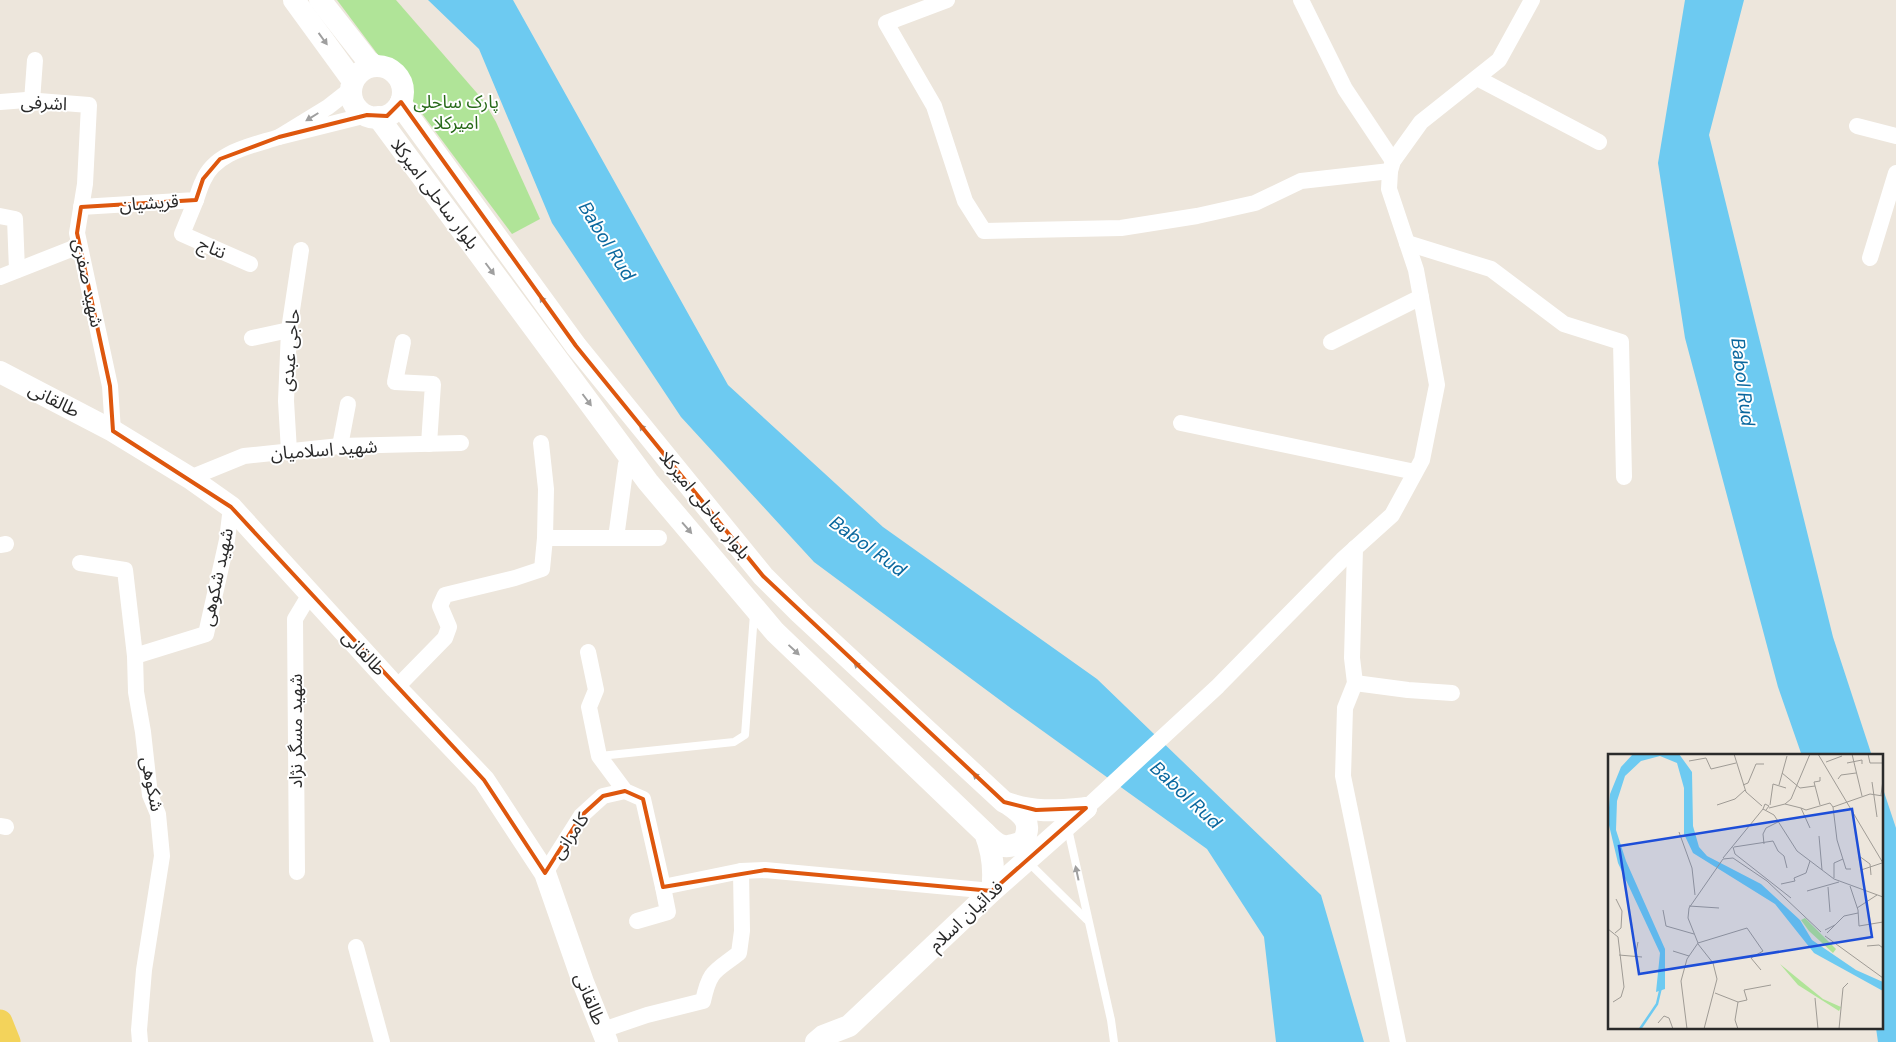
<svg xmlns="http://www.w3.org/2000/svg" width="1896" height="1042" font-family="'DM Sans','Noto Sans Arabic',sans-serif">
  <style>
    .green { fill: #b0e498 }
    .water { fill: #6dcaf1 }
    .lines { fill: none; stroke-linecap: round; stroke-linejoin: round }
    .service { stroke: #fff; stroke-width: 8 }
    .minor { stroke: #fff; stroke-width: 16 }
    .secondary { stroke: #fff; stroke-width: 22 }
    .primary { stroke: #f3d35b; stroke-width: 25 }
    .oneway { fill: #9f9f9f }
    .marked { fill: none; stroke: #de570e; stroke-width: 4; stroke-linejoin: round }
    .labels { text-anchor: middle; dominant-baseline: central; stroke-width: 4; stroke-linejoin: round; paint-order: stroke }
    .park-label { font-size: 18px; fill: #276919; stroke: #fff }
    .street-label { font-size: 18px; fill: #2a2a2a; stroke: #fff }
    .water-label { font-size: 19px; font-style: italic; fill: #0b689e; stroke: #fff }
    .inset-river { fill: none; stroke: #6dcaf1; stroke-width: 2.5 }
    .inset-road { fill: none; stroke: #9f9b95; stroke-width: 1 }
    .view { fill: #1d4ed8; fill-opacity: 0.15; stroke: #1d4ed8; stroke-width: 2.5 }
    .inset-edge { fill: none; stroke: #2a2a2a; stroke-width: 2.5 }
  </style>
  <rect width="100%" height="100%" fill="#ede6dc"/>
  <!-- green -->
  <polygon class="green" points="337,0 396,0 483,100 496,122 540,219 512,234"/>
  <!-- water -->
  <g class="water">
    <polygon points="428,0 513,0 728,385 883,527 1097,679 1321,895 1364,1042 1276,1042 1264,937 1207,849 1012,709 814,562 681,417 552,223 479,49"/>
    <polygon points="1685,0 1744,0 1709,135 1833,637 1872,756 1802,756 1778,687 1685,338 1658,163"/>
    <polygon points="1882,786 1896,828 1896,1042 1878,1042 1876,1028 1882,1028"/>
  </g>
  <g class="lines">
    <!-- service -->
    <g class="service">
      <polyline points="600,756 734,742 745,735 754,614"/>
      <polyline points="1068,829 1111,1020 1114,1042"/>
      <polyline points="1028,862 1087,920"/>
    </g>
    <!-- minor -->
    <g class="minor">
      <polyline points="947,0 886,23 934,106 965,201 984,231 1121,228 1197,216 1255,203 1301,181 1390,171"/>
      <polyline points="1301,0 1345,89 1393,161"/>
      <polyline points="1477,78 1599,142"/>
      <polyline points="351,89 328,107 279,137 367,115"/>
      <polyline points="32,101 35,60"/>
      <polyline points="0,102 26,100 89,105 85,184 77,233 110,386 113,431"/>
      <polyline points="1857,126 1896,136"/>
      <polyline points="196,200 182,234 250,264"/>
      <path d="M81,207l115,-7c2,-6 4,-13 7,-19 12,-29 48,-35 76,-44"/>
      <polyline points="0,216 15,219 17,270"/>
      <polyline points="1407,243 1491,269 1564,324 1621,342 1624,477"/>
      <polyline points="1870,258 1896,173"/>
      <polyline points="0,277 79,246"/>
      <polyline points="252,338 289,330"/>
      <polyline points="403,342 395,382 433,384 429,444"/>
      <polyline points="1331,342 1421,297"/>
      <polyline points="1181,423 1415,472"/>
      <polyline points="541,443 546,489 545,538"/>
      <polyline points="340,446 348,404"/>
      <polyline points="289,451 286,401 289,330 301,250"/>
      <polyline points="190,478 244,456 340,446 461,443"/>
      <polyline points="616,538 626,464"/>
      <polyline points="0,545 6,544"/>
      <polyline points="1355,548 1352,658 1355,683 1345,708 1343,776 1398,1042"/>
      <polyline points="80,563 125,570 135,656 136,692 143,732 150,795 158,814 162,856 144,970 139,1030 140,1042"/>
      <polyline points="588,652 596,690 589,707 599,756 625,791 643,799 663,887 741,871 765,870 992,891"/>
      <polyline points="135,656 206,634 227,540 231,507"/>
      <polyline points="1355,683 1408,690 1452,693"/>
      <polyline points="396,688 445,638 449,627 440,606 445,595 515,578 542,569 545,538 659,538"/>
      <polyline points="1086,808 1218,686 1342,560 1392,515 1422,460 1437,385 1416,270 1389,189 1390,171 1393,161 1421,122 1499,60 1532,0"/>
      <polyline points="0,826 6,827"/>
      <polyline points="297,872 295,619 310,594"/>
      <polyline points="545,873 581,816 603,796 625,791"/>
      <polyline points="637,921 668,912 663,887"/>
      <polyline points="356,947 382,1042"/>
      <path d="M603,1030l44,-15 56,-14c7,-32 12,-29 36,-48l3,-22 -1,-60"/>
    </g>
    <!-- secondary -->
    <g class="secondary">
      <polyline points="294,0 353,81"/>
      <polyline points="320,0 368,61 375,66"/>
      <circle cx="377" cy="92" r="26"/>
      <path d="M401,102l6,12 169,232 187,230 37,37 204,189c30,11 50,9 82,6"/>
      <path d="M378,117l270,365 127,150 210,201c8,20 10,37 7,58"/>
      <polyline points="0,372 113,431 190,478 231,507 396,688 484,780 545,873 583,982 607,1042"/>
      <path d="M985,833c15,15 19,16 38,9 10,-19 1,-27 -15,-38"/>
      <polyline points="816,1042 823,1036 849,1026 992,891 1086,808"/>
    </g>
    <!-- primary -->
    <polyline class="primary" points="0,1022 8,1042"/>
  </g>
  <!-- one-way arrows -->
  <defs><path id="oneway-solid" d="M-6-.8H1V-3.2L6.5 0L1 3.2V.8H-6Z" transform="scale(1.25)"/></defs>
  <g class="oneway">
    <use href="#oneway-solid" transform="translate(323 39) rotate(54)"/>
    <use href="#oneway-solid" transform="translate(312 117) rotate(148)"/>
    <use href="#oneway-solid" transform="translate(490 269) rotate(53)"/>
    <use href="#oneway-solid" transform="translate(544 302) rotate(-126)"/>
    <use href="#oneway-solid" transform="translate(587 400) rotate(53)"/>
    <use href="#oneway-solid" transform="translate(644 430) rotate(-129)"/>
    <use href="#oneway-solid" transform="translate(687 528) rotate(49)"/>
    <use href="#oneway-solid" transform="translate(794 650) rotate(43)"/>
    <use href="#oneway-solid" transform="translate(859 667) rotate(-137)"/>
    <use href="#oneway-solid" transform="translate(978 778) rotate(-137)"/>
    <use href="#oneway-solid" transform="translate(1077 873) rotate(-102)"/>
  </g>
  <!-- marked area -->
  <path class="marked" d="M401,102l175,244 187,230 241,226 32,8 50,-2 -94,83 -227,-21 -102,17 -20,-88 -18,-8 -22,5 -22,20 -36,57 -61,-93 -253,-273 -118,-76 -3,-45 -33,-153 4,-26 115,-7 7,-21 17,-20 59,-22 88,-22 20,1z"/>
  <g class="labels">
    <!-- park labels -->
    <g class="park-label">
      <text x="456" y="102">پارک ساحلی<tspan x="456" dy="21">امیرکلا</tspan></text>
    </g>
    <!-- street labels -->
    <g class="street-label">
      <text transform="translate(44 103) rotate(3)">اشرفی</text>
      <text transform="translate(435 194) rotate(53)">بلوار ساحلی امیرکلا</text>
      <text transform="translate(149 203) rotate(-4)">قریشیان</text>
      <text transform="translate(212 248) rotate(23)">نتاج</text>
      <text transform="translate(88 283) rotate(78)">شهید صفری</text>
      <text transform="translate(290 350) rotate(-85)">حاجی عبدی</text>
      <text transform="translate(54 400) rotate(27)">طالقانی</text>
      <text transform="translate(324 450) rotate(-4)">شهید اسلامیان</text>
      <text transform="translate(705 505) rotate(51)">بلوار ساحلی امیرکلا</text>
      <text transform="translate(217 577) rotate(-78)">شهید شکوهی</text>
      <text transform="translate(364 653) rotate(47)">طالقانی</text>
      <text transform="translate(296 731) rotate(-90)">شهید مسگر نژاد</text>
      <text transform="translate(152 784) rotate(79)">شکوهی</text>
      <text transform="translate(570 836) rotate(-55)">کامرانی</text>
      <text transform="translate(966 916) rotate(-43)">فدائیان اسلام</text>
      <text transform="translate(590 999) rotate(68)">طالقانی</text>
    </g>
    <!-- water labels -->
    <g class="water-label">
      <text transform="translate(607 241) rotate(58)">Babol Rud</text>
      <text transform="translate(1743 382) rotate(83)">Babol Rud</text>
      <text transform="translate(868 546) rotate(36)">Babol Rud</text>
      <text transform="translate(1186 795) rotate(43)">Babol Rud</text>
    </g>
  </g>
  <!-- overview -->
  <g transform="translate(1608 754)">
    <rect width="275" height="275" fill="#ede6dc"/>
    <path d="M197,164l31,31 -3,4 -24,-22 -8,-11zM172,210l43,35 18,8 -2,4 -41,-26z" fill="#b0e498"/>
    <path d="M25,0h46l13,18 1,54 6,21 8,9 54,28 39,36 12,20 44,30 27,12v9l-69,-38 -39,-49 -82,-51 -9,-19v-46l-7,-25 -17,-7 -19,5 -16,15 -8,25 -1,29 10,31 39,88v40l-9,3 4,-39 -42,-90 -10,-42 2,-27 11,-27z" fill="#6dcaf1"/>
    <path class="inset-river" d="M32,275l17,-25 4,-17"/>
    <path class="inset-road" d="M126,0l12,38 16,14M210,0l65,109M244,0l10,42M260,0l2,9h13M81,7l17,-3 5,11 25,-6M218,8l16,-6M239,9l15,-3v4M174,19l18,15 15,-2M212,23v4l-6,1 6,23M230,25l3,-4 15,-2M264,28l5,35M135,31l5,-2 8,-19h8M171,31l8,-29M273,41l2,-15M177,50l16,4 9,20M109,51l18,-6 10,-9M162,51l3,-21 13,4M225,53l4,33 9,29h5M161,54l16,-4 6,-5 19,-45M193,54l5,2 24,-7 3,4 37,-13 13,2M158,56l3,-4 -4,-2 -2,5 11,6 23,36 37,28 49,18M71,78l13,36 3,27M211,82l3,34M156,90l-1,-10 3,-6 12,-6M125,93l2,7 56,44M126,93l39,-6 5,10 6,5 3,12M251,102l11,8 1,11M115,104l40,-49M115,105l10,-1 34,23 54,51M253,116l21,-7M226,124v-15l9,-4M173,130l14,-3 -1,-3 12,-5 4,-12M242,132l8,24 1,16 24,-4M220,133l2,25M199,137l32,-9M81,152l30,2M249,154l20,-13M55,156l3,16 28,8M227,171l9,-9 14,-3M0,175l10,8 6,50 -3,10 -8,5M217,176l10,-5 -8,8M7,179l6,-5 1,-17 -6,-12M217,182l58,42M90,189l49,-15 16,23 -12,7 10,12M90,190l15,19 4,16 -13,50M259,192l12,-1 4,3M65,197l16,5M11,201l23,2M27,203l3,-15M107,239l23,9 -3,18 3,9M207,244l3,31M130,248l9,-2 -3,-10 27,-5M50,269l6,-7 5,2 4,11M79,275l-6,-48 6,-22 11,-16 -10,-25 1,-10 34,-49M231,275l4,-41 5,-5"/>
    <path class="view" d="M244,55l20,128 -233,37 -20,-128z"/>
    <rect width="275" height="275" class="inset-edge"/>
  </g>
</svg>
